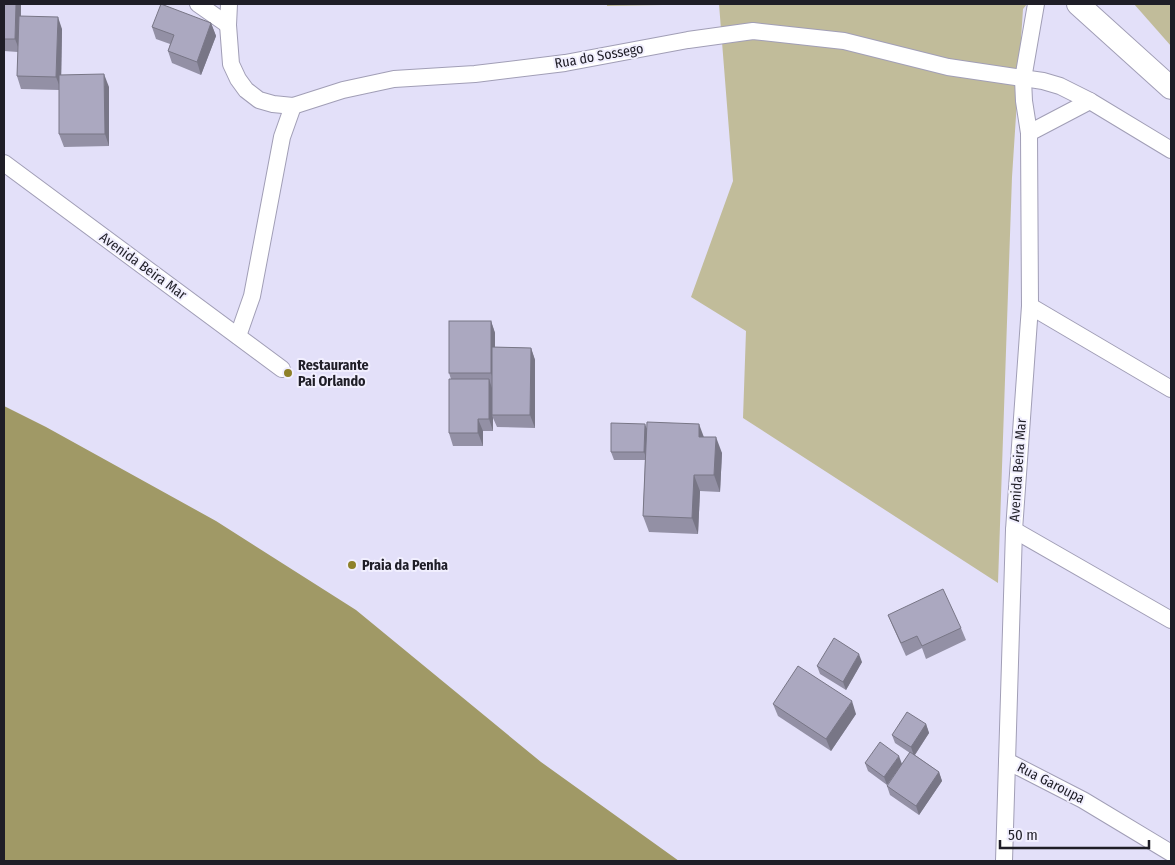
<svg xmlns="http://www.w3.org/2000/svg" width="1175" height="865" font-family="'Fira Sans Condensed',sans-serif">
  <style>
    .green { fill: #c1bc9a }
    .water { fill: #a09966 }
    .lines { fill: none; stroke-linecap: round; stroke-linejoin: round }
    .street-casing { stroke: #a19eb6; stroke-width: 18 }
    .secondary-casing { stroke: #a19eb6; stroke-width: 24 }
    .street { stroke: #fff; stroke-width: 16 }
    .secondary { stroke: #fff; stroke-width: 22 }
    .wall { fill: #9390a5 }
    .shaded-wall { fill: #787686 }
    .building { fill: #aba8c0; stroke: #787686 }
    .poi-dot { fill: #8e8129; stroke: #f1effe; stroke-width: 2 }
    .labels { text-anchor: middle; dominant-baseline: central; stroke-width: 4; stroke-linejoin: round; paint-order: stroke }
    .street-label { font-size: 14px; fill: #1f1e27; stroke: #f1effe }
    .poi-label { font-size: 14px; font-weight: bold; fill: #1f1e27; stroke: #f1effe; text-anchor: start }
  </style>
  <rect width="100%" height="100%" fill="#e3e0f9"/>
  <!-- green -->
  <g class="green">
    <polygon points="607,4 1027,4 1023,9 1012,177 998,583 743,418 746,331 691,297 733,181 719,4 607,6"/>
    <polygon points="1134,4 1171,4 1171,46"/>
  </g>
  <!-- water -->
  <polygon class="water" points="4,406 46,427 216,521 356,610 541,762 679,861 4,861"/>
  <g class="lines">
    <!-- street casing -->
    <g class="street-casing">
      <g id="street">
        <polyline points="198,4 228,25"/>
        <polyline points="229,4 228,25 231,64 238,79 246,90 259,100 273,104 293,106 343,90 394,79 475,74 565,63 688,40 753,31 844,41 948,67 1043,81 1060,86 1090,101 1171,150"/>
        <polyline points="1029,133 1090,101"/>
        <polyline points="4,163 282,369"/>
        <polyline points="1030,306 1171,389"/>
        <polyline points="238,336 252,296 282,137 293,106"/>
        <polyline points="1014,530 1171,620"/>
        <polyline points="1007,761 1083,800 1171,853"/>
        <polyline points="1004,861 1014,530 1030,306 1029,133 1024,101 1023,79 1036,4"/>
      </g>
    </g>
    <!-- secondary casing -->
    <g class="secondary-casing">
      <polyline id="secondary" points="1078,4 1171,88"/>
    </g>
    <!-- street -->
    <use href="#street" class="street"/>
    <!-- secondary -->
    <use href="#secondary" class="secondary"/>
  </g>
  <!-- wall -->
  <g class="wall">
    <polygon points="4,4 21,4 21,16 62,29 61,75 109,87 109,146 64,147 59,134 59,90 21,89 17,76 18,52 4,51"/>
    <polygon points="211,23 216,36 201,75 172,63 168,51 170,44 156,39 152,27"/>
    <polygon points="491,321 495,333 495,347 531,348 535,360 535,428 497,427 493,418 493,431 483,431 483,446 453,446 449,433 451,379 449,373"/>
    <polygon points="646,428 704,437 722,453 720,492 700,491 698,534 649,532 643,516 645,460 614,460 611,452"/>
    <polygon points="888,615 961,628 966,640 926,659 922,648 906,656 893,627"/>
    <polygon points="862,662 846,690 820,674 817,666"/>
    <polygon points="773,704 856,714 831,751 778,716"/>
    <polygon points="926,724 929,733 915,755 939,772 942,781 919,815 890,795 887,786 902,765 887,785 868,771 865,763 902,764 910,753 895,743 892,735"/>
  </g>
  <!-- shaded-wall -->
  <g class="shaded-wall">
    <polygon points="16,4 21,4 20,52 15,39"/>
    <polygon points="58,17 62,29 61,90 56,77"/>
    <polygon points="211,23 216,36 201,75 197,62"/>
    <polygon points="104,74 109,87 109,146 105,134"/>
    <polygon points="491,321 495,333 495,385 491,373"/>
    <polygon points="531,348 535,360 535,428 530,415"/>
    <polygon points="489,379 493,391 492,415 493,418 493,431 489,419"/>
    <polygon points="478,419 483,431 483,446 478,433"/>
    <polygon points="645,424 648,432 647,460 644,452"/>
    <polygon points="699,424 705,440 699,437"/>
    <polygon points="716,437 722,453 720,492 714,475"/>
    <polygon points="694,475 700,491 698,534 692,518"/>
    <polygon points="859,654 862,662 846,690 843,682"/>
    <polygon points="852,701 856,714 831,751 826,739"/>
    <polygon points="926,724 929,733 914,756 911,747"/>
    <polygon points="899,756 902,764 887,785 884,777"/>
    <polygon points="939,772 942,781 919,815 916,806"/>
  </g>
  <!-- building -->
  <g class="building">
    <polygon points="4,4 16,4 15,39 4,39"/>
    <polygon points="161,4 211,23 197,62 168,51 174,35 152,27"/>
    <polygon points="19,16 58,17 56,77 17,76"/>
    <polygon points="104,74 105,134 59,134 59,75"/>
    <rect x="449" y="321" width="42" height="52"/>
    <polygon points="492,347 531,348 530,415 492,415"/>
    <polygon points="449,379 489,379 489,419 478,419 478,433 449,433"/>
    <polygon points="647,422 699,424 699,437 716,437 714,475 694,475 692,518 643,516"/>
    <polygon points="611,423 645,424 644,452 611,452"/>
    <polygon points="943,589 961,628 922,646 917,636 901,643 888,615"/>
    <polygon points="834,638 859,654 843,682 817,666"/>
    <polygon points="798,666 852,701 826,739 773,704"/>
    <polygon points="907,712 926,724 911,747 892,735"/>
    <polygon points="880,742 899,756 884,777 865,763"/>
    <polygon points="910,752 939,772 916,806 887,786"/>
  </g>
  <!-- markers -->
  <g class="poi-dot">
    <circle cx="288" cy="373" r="5"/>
    <circle cx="352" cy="565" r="5"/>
  </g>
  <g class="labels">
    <!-- street labels -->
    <g class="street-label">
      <text transform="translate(599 56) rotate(-10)">Rua do Sossego</text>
      <text transform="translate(143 266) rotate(36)">Avenida Beira Mar</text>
      <text transform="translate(1018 470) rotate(-86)">Avenida Beira Mar</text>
      <text transform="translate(1051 783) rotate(27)">Rua Garoupa</text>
    </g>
    <!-- poi labels -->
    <g class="poi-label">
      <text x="298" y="365">Restaurante<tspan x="298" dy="16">Pai Orlando</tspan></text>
      <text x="362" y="565">Praia da Penha</text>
    </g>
  </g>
  <!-- border -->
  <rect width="1175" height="865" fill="none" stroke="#1f1e27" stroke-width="10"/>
  <!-- scale -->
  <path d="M1000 840v8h149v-8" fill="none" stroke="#1f1e27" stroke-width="2.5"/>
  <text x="1008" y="840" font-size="15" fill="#1f1e27" stroke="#f1effe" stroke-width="4" paint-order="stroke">50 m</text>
</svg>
